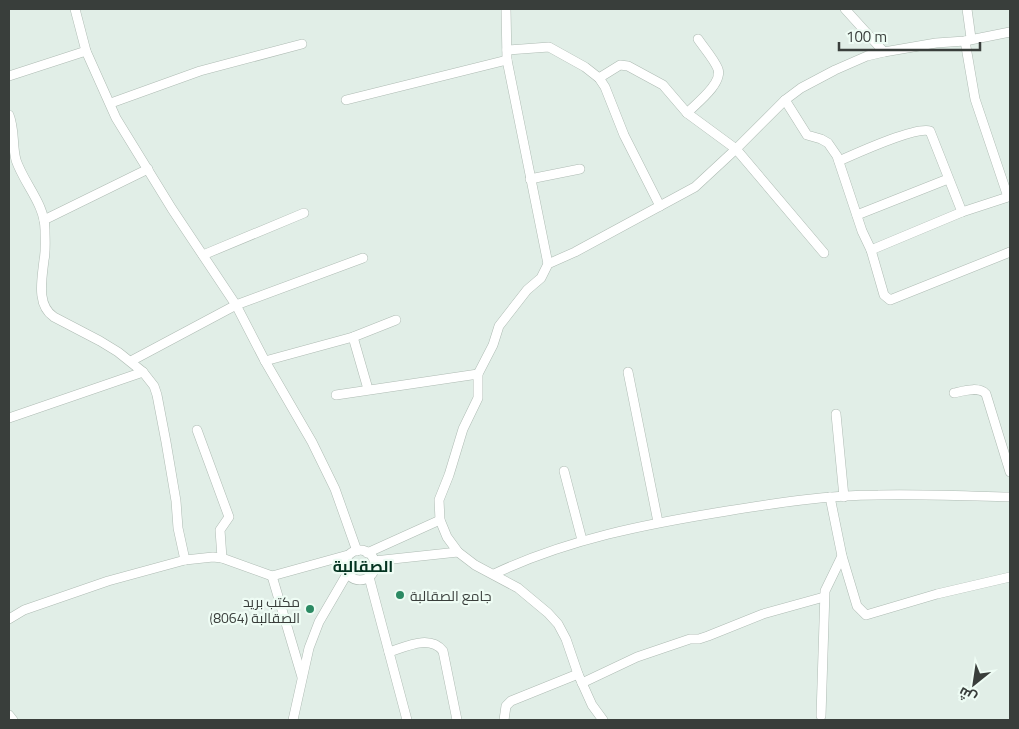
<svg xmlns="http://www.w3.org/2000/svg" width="1019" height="729" font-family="'Titillium Web',Cairo,sans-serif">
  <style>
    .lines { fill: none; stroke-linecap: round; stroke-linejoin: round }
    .street-casing { stroke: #aebbb3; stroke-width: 10 }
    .street { stroke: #fff; stroke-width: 9 }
    .poi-dot { fill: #2b8a63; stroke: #eefcf4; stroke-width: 2 }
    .labels { text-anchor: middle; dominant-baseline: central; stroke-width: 4.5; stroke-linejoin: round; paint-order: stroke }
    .poi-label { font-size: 14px; fill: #393e3b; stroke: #eefcf4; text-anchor: start }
    .quarter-label { font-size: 16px; font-weight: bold; fill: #043421; stroke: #eefcf4 }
  </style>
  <rect width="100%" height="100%" fill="#e1eee7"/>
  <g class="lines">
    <!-- street casing -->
    <g class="street-casing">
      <g id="street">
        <polyline points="75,9 86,51 116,118 172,209 236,305 265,361 312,442 335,489 357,551"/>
        <polyline points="506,9 507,60 548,264"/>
        <polyline points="845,9 884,52"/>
        <polyline points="967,9 971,38"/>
        <polyline points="507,50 549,47 585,67 599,78 605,87 624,135 660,206"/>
        <polyline points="9,76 86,51"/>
        <polyline points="599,78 620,65 628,66 663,85 687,113 736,149 824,253"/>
        <polyline points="346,100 507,60"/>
        <polyline points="785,100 807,135 821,139 828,143 837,156 862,231 871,250 884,295 890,300 1010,252"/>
        <polyline points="111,103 200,71 302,44"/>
        <path d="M687,113c10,-10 36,-30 31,-44 -4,-10 -14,-21 -20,-30"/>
        <path d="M9,115c6,15 3,30 7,45 8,24 29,44 29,70 0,10 1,21 -1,30 -2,19 -8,45 10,57l46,24 18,11 25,20 11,14 3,9 9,47 10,59 2,27 7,32"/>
        <path d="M839,161c16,-7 77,-35 91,-30l32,81"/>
        <polyline points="530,179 580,169"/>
        <polyline points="857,215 948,179"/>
        <polyline points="44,220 148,169"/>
        <polyline points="871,250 962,212 1008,197 975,99 965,41"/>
        <polyline points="203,255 304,213"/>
        <polyline points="353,337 368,389"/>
        <polyline points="131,361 236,305 363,258"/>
        <polyline points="265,361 353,337 396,320"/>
        <polyline points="628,372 658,522"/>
        <path d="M954,393c9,-2 25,-7 32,1l24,78"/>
        <polyline points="336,395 478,374"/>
        <polyline points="836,414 844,497"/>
        <polyline points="9,418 143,372"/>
        <polyline points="197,430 229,517 220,530 222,558"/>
        <polyline points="564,471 582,540"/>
        <polyline points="830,497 842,556 857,606 866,615 937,594 1010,577"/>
        <circle cx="360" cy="565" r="15"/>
        <polyline points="367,553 440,520"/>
        <polyline points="374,561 458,552"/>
        <path d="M494,574c74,-35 152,-50 233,-63 50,-8 100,-16 151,-16 44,-1 88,1 132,2"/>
        <polyline points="272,576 302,677"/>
        <polyline points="369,577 407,720"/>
        <polyline points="9,619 24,610 108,581 185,560 213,557 222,558 272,576 348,555"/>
        <path d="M389,652c16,-5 41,-18 54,-1l14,69"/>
        <polyline points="582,683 637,657 690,639 699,639 708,636 763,614 824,597"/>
        <polyline points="9,715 13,720"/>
        <polyline points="821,716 825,591 842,556"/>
        <polyline points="293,720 309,648 319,622 347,574"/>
        <polyline points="504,720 506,706 511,701 578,674"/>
        <polyline points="603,720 592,705 578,674 566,639 558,624 548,613 518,588 475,565 458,552 447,537 440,520 439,500 449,475 463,429 478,398 478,374 493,345 499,326 527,290 541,278 548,264 575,252 695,187 736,149 785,100 801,88 835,70 867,56 884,52 936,43 965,41 1010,32"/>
      </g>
    </g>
    <!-- street -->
    <use href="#street" class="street"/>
  </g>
  <!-- markers -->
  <g class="poi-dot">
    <circle cx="400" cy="595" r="5"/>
    <circle cx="310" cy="609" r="5"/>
  </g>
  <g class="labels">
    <!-- poi labels -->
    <g class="poi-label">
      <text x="410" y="595">جامع الصقالبة</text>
      <text x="300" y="601" text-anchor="end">مكتب بريد<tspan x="300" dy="16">الصقالبة (8064)</tspan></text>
    </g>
    <!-- quarter labels -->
    <g class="quarter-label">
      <text x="363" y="566">الصقالبة</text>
    </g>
  </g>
  <!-- border -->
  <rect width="1019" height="729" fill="none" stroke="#393e3b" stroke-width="20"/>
  <!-- north arrow -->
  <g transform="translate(974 684) rotate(210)" stroke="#eefcf4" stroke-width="4" paint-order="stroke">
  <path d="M0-4L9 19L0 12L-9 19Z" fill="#393e3b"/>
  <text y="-8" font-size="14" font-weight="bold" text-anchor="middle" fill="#393e3b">ش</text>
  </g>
  <!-- scale -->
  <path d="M839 42v8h141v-8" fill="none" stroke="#393e3b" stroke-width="2.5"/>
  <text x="846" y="42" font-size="15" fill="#393e3b" stroke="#eefcf4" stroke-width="4" paint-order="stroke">100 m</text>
</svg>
